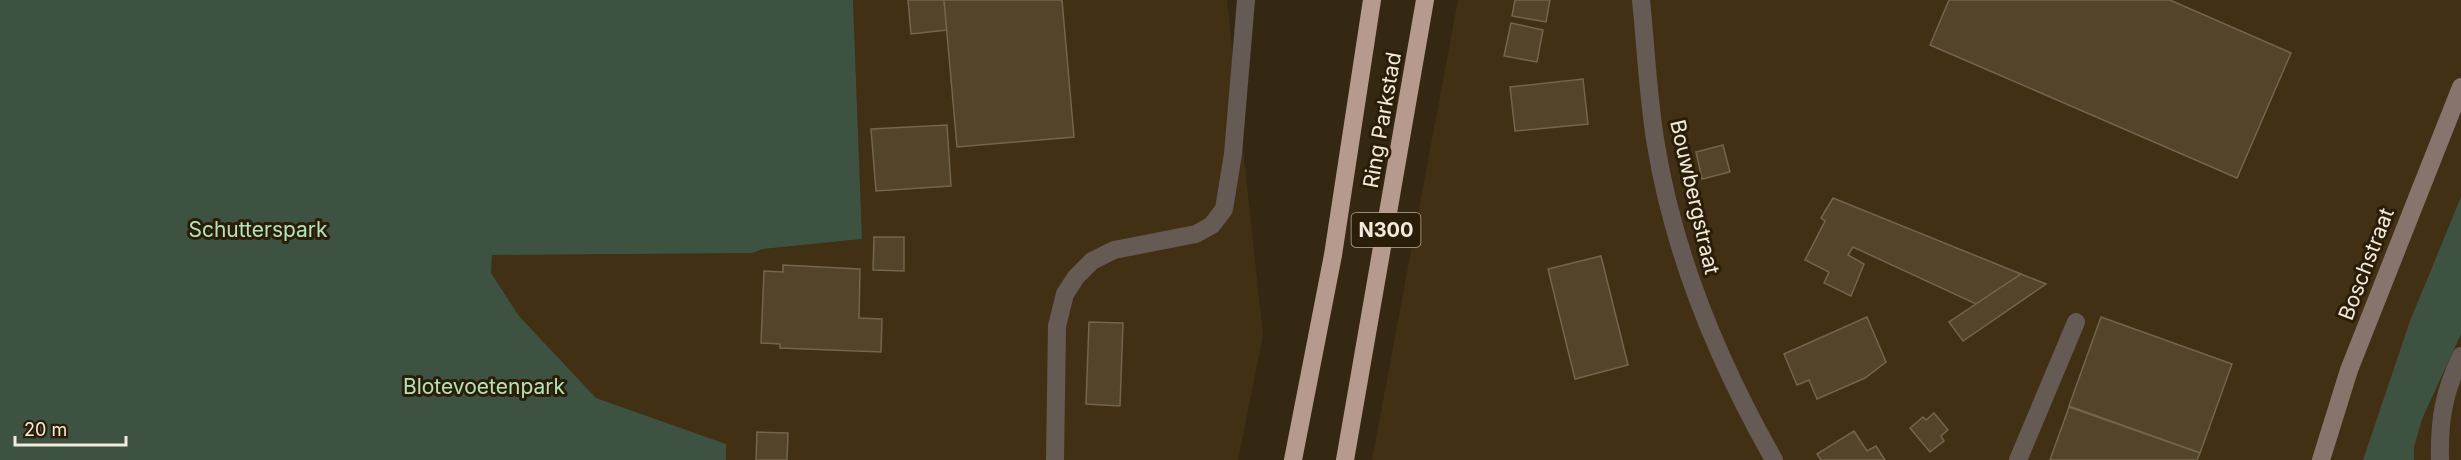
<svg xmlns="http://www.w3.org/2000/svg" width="2461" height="460" font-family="Inter,sans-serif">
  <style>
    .built { fill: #413014 }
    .green { fill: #3e5241 }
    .building { fill: #54442a; stroke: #73654e; stroke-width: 1.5 }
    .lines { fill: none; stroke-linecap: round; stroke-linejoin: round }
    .lane { stroke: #665a55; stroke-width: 18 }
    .street { stroke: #665a55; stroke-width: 18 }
    .secondary { stroke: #87746c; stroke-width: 18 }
    .highway { stroke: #b79a8e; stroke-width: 18 }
    .labels { text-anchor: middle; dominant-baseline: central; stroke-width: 6; stroke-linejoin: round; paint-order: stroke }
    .shield { fill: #2b1e09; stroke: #b6ad9d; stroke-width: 1.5 }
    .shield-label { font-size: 20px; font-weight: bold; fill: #f2eadd }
    .street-label { font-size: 21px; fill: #f2eadd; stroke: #2b1e09 }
    .park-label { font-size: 21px; fill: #b3e3ba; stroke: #2b1e09 }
  </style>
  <rect width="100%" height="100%" fill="#352813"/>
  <!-- built -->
  <g class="built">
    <polygon points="853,0 1227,0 1263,335 1238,460 726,460 725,444 596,398 519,316 491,273 492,255 752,253 763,249 862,239"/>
    <polygon points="1458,0 2461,0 2461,460 1372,460"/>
  </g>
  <!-- green -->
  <g class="green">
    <polygon points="0,0 853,0 862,239 763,249 752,253 492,255 491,273 519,316 596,398 726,444 726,460 0,460"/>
    <polygon points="2461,197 2461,334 2422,419 2414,447 2414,460 2363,460 2410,321"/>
  </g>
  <!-- building -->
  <g class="building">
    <polygon points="908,0 944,0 947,30 911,34"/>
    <polygon points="944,0 1062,0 1074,137 957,147"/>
    <polygon points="1515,0 1550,0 1546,22 1512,16"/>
    <polygon points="1949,0 2170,0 2291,53 2237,178 1930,45"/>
    <polygon points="1511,23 1543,30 1537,62 1504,56"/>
    <polygon points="1583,79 1588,124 1515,131 1510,87"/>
    <polygon points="947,125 951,186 876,191 871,129"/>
    <polygon points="1723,145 1730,172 1702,179 1696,152"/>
    <polygon points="1833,198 2021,274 1976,304 1853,247 1848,255 1864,264 1851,296 1824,283 1829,272 1805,260 1825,221 1821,218"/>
    <polygon points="874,237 904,237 904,271 873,270"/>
    <polygon points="1601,256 1628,365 1575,379 1548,269"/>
    <polygon points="783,265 860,269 859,318 882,319 881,352 780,348 780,344 761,343 764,271 783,272"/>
    <polygon points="2021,274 2046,284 1963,341 1949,322"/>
    <polygon points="1867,317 1886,362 1865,378 1817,399 1809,380 1797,385 1784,354"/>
    <polygon points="2101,317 2232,364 2200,453 2069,406"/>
    <polygon points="1089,322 1123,323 1120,406 1086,404"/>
    <polygon points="2069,407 2200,453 2197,460 2050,460"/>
    <polygon points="1934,413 1948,430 1941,436 1944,441 1930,452 1910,428 1923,417 1926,420"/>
    <polygon points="1854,431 1867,451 1876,446 1885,460 1821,460 1817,454"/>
    <polygon points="757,432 788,433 787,460 756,460"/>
  </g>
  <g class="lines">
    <!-- lane -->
    <g class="lane">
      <polyline points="2018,460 2076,322"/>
      <path d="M2440,460c-1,-41 4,-68 21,-104"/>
    </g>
    <!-- street -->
    <g class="street">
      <path d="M1641,0c5,48 7,98 15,145 18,110 63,218 118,315"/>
      <polyline points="1055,460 1057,326 1065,294 1076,277 1092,261 1114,250 1196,234 1212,225 1224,209 1233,154 1246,0"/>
    </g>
    <!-- secondary -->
    <polyline class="secondary" points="2321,460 2349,370 2461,87"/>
    <!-- highway -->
    <g class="highway">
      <polyline points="1293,460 1333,255 1372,0"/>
      <polyline points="1345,460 1425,0"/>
    </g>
  </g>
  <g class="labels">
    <!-- shield labels -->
    <rect class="shield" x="1351.5" y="213" width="69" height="34" rx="4.5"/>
    <g class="shield-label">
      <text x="1386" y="230">N300</text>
    </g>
    <!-- street labels -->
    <g class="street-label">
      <text transform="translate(1382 120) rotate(-80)">Ring Parkstad</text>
      <text transform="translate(1695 197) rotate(77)">Bouwbergstraat</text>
      <text transform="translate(2366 264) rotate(-69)">Boschstraat</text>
    </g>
    <!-- park labels -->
    <g class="park-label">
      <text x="258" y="229">Schutterspark</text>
      <text x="484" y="386">Blotevoetenpark</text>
    </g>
  </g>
  <!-- scale -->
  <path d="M15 436v9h111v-9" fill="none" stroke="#f2eadd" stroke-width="3"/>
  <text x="24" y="436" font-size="18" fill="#f2eadd" stroke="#2b1e09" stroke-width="4.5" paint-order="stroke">20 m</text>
</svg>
